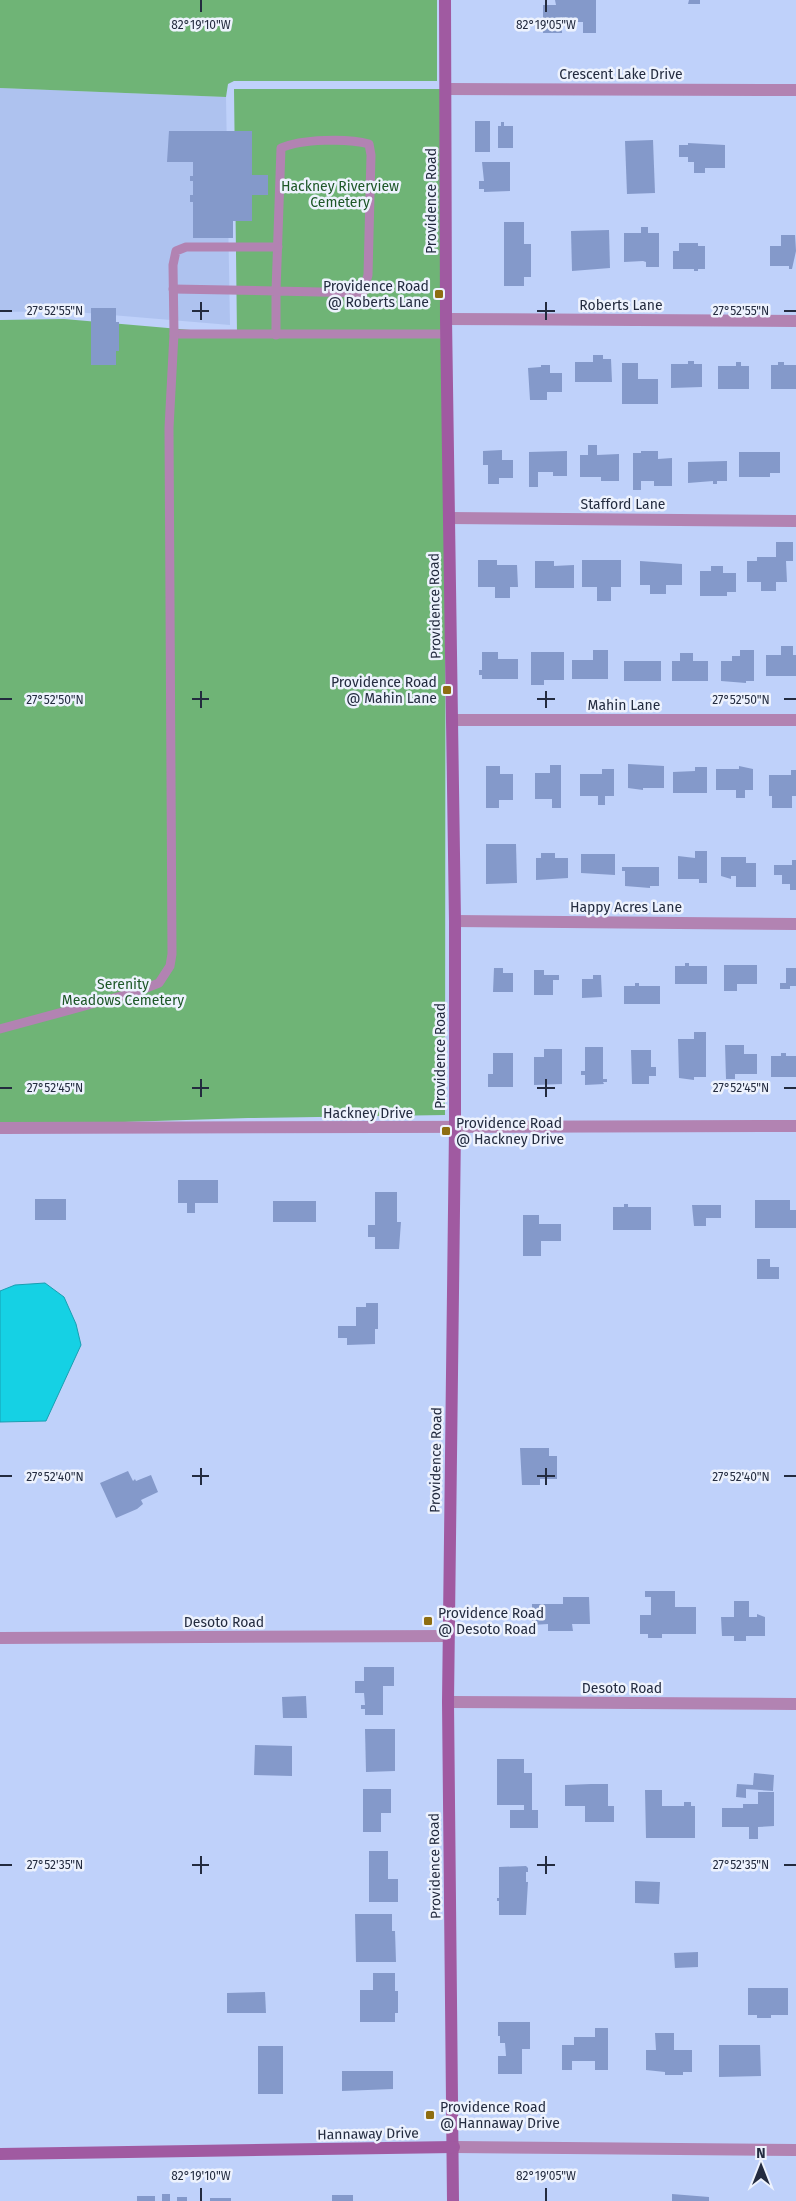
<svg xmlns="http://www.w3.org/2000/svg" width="796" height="2201" font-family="'Fira Sans',sans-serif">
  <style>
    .built { fill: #aec2ef }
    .green { fill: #6fb476 }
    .water { fill: #15d1e4; stroke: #199fb2 }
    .building { fill: #8499ca }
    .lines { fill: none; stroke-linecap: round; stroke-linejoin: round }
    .lane { stroke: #b283b2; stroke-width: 9 }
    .street { stroke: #b283b2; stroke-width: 12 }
    .secondary { stroke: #a05aa1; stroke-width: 12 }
    .ticks { fill: none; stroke: #232b3f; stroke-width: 2 }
    .poi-dot { fill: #8e6d11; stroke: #edf2fd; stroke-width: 2 }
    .labels { text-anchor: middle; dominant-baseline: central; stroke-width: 5; stroke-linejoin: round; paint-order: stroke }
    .street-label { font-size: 14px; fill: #232b3f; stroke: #edf2fd }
    .park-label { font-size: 14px; fill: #1d5727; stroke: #edf2fd }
    .poi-label { font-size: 14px; fill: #232b3f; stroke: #edf2fd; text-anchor: start }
    .ticks-label { font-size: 12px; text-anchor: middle; fill: #232b3f; stroke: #edf2fd; stroke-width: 5; stroke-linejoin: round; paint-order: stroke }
  </style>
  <rect width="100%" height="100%" fill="#bfd1fa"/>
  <!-- built -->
  <polygon class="built" points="0,88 226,97 230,325 64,311 0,312"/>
  <!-- green -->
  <g class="green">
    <polygon points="0,0 437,0 437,81 234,81 228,84 226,97 0,88"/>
    <polygon points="234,89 446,89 445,1115 248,1118 0,1126 0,320 64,319 237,334"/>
  </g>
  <!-- water -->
  <polygon class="water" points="45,1283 64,1297 76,1324 81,1345 46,1421 0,1422 0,1291 15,1285"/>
  <!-- building -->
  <g class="building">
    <polygon points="555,0 596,0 596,33 583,33 583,22 562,22 562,33 543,33 543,5 556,5"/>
    <polygon points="689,0 700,0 700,4 688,4"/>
    <rect x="475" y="121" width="15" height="31"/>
    <polygon points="501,122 504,122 504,126 513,126 513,148 498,148 498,126 501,126"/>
    <polygon points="169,131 252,131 252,175 268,175 268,195 252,195 252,221 233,221 233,238 193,238 193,202 190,202 190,195 193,195 193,181 190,181 190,176 193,176 193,162 167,162"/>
    <polygon points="653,140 655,193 627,194 625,141"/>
    <polygon points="688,143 725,145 725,168 705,168 705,173 694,173 694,162 688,162 688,157 679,157 679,145 688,145"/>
    <polygon points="482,162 510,162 510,191 484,192 484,189 479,189 479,181 484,181"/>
    <polygon points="504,222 524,222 524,244 531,244 531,277 524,277 524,286 504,286"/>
    <polygon points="641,227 648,227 648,233 659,233 659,267 646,267 646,262 643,261 624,262 624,233 641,233"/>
    <polygon points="609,230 610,268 572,271 571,231"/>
    <polygon points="781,235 795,235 796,251 792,269 789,269 789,266 770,266 770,246 781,246"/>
    <polygon points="679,243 698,243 698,246 705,246 705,269 698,269 698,271 694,271 694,269 673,269 673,251 679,251"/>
    <polygon points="91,308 116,308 116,322 119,322 119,351 116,351 116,365 91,365"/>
    <polygon points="593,355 603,355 603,359 611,359 612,382 575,382 575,362 593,362"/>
    <polygon points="688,361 694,361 694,364 702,364 702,387 671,388 671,364 688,364"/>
    <polygon points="736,362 741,362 741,366 749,366 749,389 718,389 718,366 736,366"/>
    <polygon points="778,362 784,362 784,365 796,365 796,389 771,389 771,365 778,365"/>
    <polygon points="622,363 638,363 638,379 658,379 658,404 622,404"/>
    <polygon points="541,365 550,365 550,373 562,373 562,392 547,392 547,400 530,400 528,368 541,367"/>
    <polygon points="588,445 597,445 597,455 619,454 619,481 601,481 601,477 580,477 580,455 588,455"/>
    <polygon points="502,450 502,460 513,460 513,478 499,478 499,484 488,484 488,465 483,465 483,451"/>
    <polygon points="567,451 567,476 553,476 553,472 538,472 538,487 529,487 529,452"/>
    <polygon points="641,451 658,451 658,459 672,458 672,486 654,486 654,481 641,481 641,490 633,490 633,453 641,453"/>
    <polygon points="739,452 780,452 780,473 770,473 770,477 739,477"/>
    <polygon points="727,461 727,481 717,481 717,484 713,484 713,481 688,483 688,462"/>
    <polygon points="776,542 793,542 793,561 786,561 787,582 776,582 776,591 761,591 761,582 747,582 747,561 757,561 757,557 776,557"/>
    <polygon points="478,560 497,560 497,565 517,565 518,587 510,587 510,598 495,598 495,587 478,587"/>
    <polygon points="582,560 621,560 621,587 611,587 611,601 597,601 597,587 582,587"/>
    <polygon points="535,561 554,561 554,566 574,565 574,588 535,588"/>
    <polygon points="640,561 682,564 682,585 666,585 666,594 650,594 650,585 640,585"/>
    <polygon points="711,566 723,566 723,573 736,573 736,592 727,592 727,596 700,596 700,571 711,571"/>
    <polygon points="781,646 793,646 793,655 796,655 796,676 766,676 766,655 781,655"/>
    <polygon points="593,650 608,650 608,679 572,679 572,660 593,660"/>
    <polygon points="740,650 754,650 754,681 746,681 746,683 721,681 721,661 732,661 732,656 740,656"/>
    <polygon points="482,652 498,652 498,659 518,659 518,679 482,679 482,675 479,675 479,670 482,670"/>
    <polygon points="531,652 564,652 564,680 544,680 544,685 531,685"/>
    <polygon points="680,653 693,653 693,661 708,661 708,681 672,681 672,661 680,661"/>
    <rect x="624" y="661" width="37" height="20"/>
    <polygon points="628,764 664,766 664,788 643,788 643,790 628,788"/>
    <polygon points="550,765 561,765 561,808 552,808 552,799 535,799 535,773 550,773"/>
    <polygon points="486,766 500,766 500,774 513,774 513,800 499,800 499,808 486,808"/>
    <polygon points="739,766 753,769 753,790 745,790 745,798 736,798 736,790 716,790 716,769 739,769"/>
    <polygon points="695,767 707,767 707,793 673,793 673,772 695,771"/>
    <polygon points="602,769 614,769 614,796 605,796 605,805 598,805 598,796 580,796 580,774 602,774"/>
    <polygon points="791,770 796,770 796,796 792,796 792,808 772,808 772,796 769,796 769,775 791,775"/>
    <polygon points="486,844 516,844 517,883 486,884"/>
    <polygon points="695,851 707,851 707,883 699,883 699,879 678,879 678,856 695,858"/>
    <polygon points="541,853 555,853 555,858 568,858 568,878 536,880 536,858 541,858"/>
    <polygon points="581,854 615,854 615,875 581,873"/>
    <polygon points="721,857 746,857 746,863 756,863 756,887 736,887 736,876 731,876 731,879 721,876"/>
    <polygon points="792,860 796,860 796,890 790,890 790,884 782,884 782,875 774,875 774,865 792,865"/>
    <polygon points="622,867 659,867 659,886 650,886 650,888 625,886 625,871 622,871"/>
    <polygon points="685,963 689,963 689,966 707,966 707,984 675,984 675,966 685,966"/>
    <polygon points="724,965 757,965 757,984 737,984 737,991 724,991"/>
    <polygon points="494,968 503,968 503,973 513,973 513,992 493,992"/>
    <polygon points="786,968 796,968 796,986 790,986 790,989 780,989 780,983 786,983"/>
    <polygon points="534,970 544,970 544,975 559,975 559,980 553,980 553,995 534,995"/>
    <polygon points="593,975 601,975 602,997 582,998 582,979 593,979"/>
    <polygon points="635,983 639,983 639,986 660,986 660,1004 624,1004 624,986 635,986"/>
    <polygon points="694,1032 706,1032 706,1077 694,1077 694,1080 679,1078 678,1039 694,1039"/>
    <polygon points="725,1045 744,1045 744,1054 757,1054 757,1074 735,1074 735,1079 726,1079"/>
    <polygon points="585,1047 603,1047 603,1079 607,1079 607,1082 603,1082 604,1084 585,1085 585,1075 581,1075 581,1071 585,1071"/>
    <polygon points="544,1049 562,1049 562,1084 534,1085 534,1057 544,1057"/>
    <polygon points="631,1050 651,1050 651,1067 656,1067 656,1076 649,1076 649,1084 632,1084"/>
    <polygon points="493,1053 513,1053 513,1087 488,1087 488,1074 493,1074"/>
    <polygon points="781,1053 786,1053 786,1056 796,1056 796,1077 771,1077 771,1056 781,1056"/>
    <polygon points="178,1180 218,1180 218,1203 195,1203 195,1213 187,1213 187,1203 178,1203"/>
    <polygon points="375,1192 397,1192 397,1222 401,1222 399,1249 375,1249 375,1237 368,1237 368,1225 375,1225"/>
    <rect x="35" y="1199" width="31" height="21"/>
    <polygon points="755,1200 790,1200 790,1210 796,1210 796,1228 755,1228"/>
    <rect x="273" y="1201" width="43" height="21"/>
    <polygon points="624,1204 628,1204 628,1207 651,1207 651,1230 613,1230 613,1207 624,1207"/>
    <polygon points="692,1205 721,1205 721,1218 706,1218 706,1226 694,1226"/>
    <polygon points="523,1215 539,1215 539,1224 561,1224 561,1241 541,1241 541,1256 523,1256"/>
    <polygon points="757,1259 770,1259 770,1267 779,1267 779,1279 757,1279"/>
    <polygon points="366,1303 378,1303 378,1329 375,1329 375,1344 347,1345 347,1338 338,1338 338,1326 356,1326 356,1307 366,1307"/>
    <polygon points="520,1448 549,1448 549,1456 557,1456 557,1479 540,1479 540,1485 522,1485"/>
    <polygon points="128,1471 133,1481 135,1479 136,1481 151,1475 158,1492 141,1500 143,1504 137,1509 116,1518 100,1483"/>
    <polygon points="645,1591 675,1591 675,1607 696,1607 696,1634 662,1634 662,1638 648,1638 648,1634 640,1634 640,1615 651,1615 651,1597 645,1597"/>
    <polygon points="563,1597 589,1597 590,1624 572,1624 573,1631 548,1631 548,1624 532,1625 532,1604 563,1604"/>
    <polygon points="734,1601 749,1601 749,1617 757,1617 757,1614 765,1617 765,1636 746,1636 746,1641 734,1641 734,1636 722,1636 721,1617 734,1617"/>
    <polygon points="364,1667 394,1667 394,1686 383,1686 383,1715 365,1715 365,1709 361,1709 361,1705 365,1705 364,1693 355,1693 355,1681 364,1681"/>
    <polygon points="306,1696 307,1718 283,1718 282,1697"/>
    <polygon points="365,1729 395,1729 395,1771 366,1772"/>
    <polygon points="255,1745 292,1746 292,1776 254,1775"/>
    <polygon points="497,1759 524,1759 524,1773 532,1773 532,1810 538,1810 538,1828 510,1828 510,1810 524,1810 524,1805 497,1805"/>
    <polygon points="754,1773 774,1775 773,1791 746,1789 746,1798 736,1797 737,1784 753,1785"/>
    <polygon points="591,1784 608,1784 608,1806 614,1806 614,1822 585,1822 585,1806 565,1806 565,1785"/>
    <polygon points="363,1789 391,1789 391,1813 381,1813 381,1832 363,1832"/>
    <polygon points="645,1790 662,1790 662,1806 684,1806 684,1802 691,1802 691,1806 695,1806 695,1838 646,1838"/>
    <polygon points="758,1792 774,1792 774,1826 758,1827 758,1839 749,1839 749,1827 722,1827 722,1808 743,1808 743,1804 758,1804"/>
    <polygon points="369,1851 388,1851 388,1879 398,1879 398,1902 369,1902"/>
    <polygon points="526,1866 528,1868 528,1872 526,1872 526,1882 528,1882 526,1915 499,1915 499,1901 497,1901 497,1898 499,1898 499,1867"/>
    <polygon points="635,1881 660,1882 659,1904 635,1903"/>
    <polygon points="355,1914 392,1914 392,1931 395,1931 396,1962 356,1962"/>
    <polygon points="698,1952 698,1967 675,1968 674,1953"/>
    <polygon points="373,1973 395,1973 395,1991 398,1991 398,2013 395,2013 395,2022 360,2022 360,1990 373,1990"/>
    <polygon points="748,1988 788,1988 788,2015 771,2015 771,2018 757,2018 757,2015 748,2015"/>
    <polygon points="265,1992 266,2013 227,2013 227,1993"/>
    <polygon points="498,2022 530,2022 530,2049 522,2049 522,2074 498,2074 498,2056 506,2056 505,2043 500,2043 500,2036 498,2036"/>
    <polygon points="595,2028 608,2028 608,2070 595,2070 595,2061 572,2061 572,2070 562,2070 562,2045 574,2045 574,2037 595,2037"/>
    <polygon points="655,2033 674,2033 674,2050 692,2050 692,2072 683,2072 683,2075 665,2075 665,2072 646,2070 646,2050 656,2050"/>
    <polygon points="719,2045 760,2045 761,2076 719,2077"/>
    <rect x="258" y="2046" width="25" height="48"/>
    <polygon points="342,2071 393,2071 393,2089 342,2091"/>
    <rect x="162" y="2194" width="8" height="7"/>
    <polygon points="672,2194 709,2197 709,2201 672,2201"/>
    <rect x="332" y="2195" width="21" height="6"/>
    <rect x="137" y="2196" width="18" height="5"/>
    <rect x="177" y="2197" width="10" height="4"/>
    <rect x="210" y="2198" width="21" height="3"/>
  </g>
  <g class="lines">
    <!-- lane -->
    <g class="lane">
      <path d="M173,289l103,2 5,-143c20,-9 67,-10 88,-4l2,11 -3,120 -5,18 -87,-2v44"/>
      <polyline points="174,334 446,334"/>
      <polyline points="0,1029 136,992 159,983 170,966 172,954 169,428 174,334 173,265 176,251 186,247 278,247"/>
    </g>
    <!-- street -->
    <g class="street">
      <polyline points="446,89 796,90"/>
      <polyline points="446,319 796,321"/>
      <polyline points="449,518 796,521"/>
      <polyline points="452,720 796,720"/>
      <polyline points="455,921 796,924"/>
      <polyline points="0,1128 796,1126"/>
      <polyline points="0,1638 448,1636"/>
      <polyline points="448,1702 796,1704"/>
      <polyline points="454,2147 796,2150"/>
    </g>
    <!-- secondary -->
    <g class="secondary">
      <polyline points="445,0 446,319 455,921 455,1128 448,1702 453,2201"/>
      <polyline points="0,2154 454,2147"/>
    </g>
  </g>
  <!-- ticks -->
  <path class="ticks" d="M201,0v12M546,0v12M201,302v18M546,302v18M0,311h12M192,311h17M537,311h18M784,311h12M201,691v17M546,691v17M0,699h12M192,699h17M537,699h18M784,699h12M201,1079v18M546,1079v18M0,1088h12M192,1088h17M537,1088h18M784,1088h12M201,1468v17M546,1468v17M0,1476h12M192,1476h17M537,1476h18M784,1476h12M201,1856v18M546,1856v18M0,1865h12M192,1865h17M537,1865h18M784,1865h12M201,2188v13M546,2188v13"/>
  <!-- markers -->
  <g class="poi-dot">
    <rect x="434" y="289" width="10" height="10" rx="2.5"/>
    <rect x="442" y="685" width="10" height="10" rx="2.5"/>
    <rect x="441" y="1126" width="10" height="10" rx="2.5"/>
    <rect x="423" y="1616" width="10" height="10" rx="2.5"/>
    <rect x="425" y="2110" width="10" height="10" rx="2.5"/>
  </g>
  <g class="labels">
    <!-- street labels -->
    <g class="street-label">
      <text x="621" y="74">Crescent Lake Drive</text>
      <text transform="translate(431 201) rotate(-90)">Providence Road</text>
      <text x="621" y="305">Roberts Lane</text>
      <text x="623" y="504">Stafford Lane</text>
      <text transform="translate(435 606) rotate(-91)">Providence Road</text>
      <text x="624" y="705">Mahin Lane</text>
      <text x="626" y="907">Happy Acres Lane</text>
      <text transform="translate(440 1056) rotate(-90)">Providence Road</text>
      <text x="368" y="1113">Hackney Drive</text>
      <text transform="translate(436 1460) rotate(-89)">Providence Road</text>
      <text x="224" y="1622">Desoto Road</text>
      <text x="622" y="1688">Desoto Road</text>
      <text transform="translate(435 1866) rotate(-91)">Providence Road</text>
      <text transform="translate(368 2134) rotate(-1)">Hannaway Drive</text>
    </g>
    <!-- park labels -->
    <g class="park-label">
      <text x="340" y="186">Hackney Riverview<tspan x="340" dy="16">Cemetery</tspan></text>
      <text x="123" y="984">Serenity<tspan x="123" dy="16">Meadows Cemetery</tspan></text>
    </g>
    <!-- poi labels -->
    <g class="poi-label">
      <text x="429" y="286" text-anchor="end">Providence Road<tspan x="429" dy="16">@ Roberts Lane</tspan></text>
      <text x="437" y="682" text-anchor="end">Providence Road<tspan x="437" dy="16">@ Mahin Lane</tspan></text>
      <text x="456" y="1123">Providence Road<tspan x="456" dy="16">@ Hackney Drive</tspan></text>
      <text x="438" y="1613">Providence Road<tspan x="438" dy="16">@ Desoto Road</tspan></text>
      <text x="440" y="2107">Providence Road<tspan x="440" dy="16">@ Hannaway Drive</tspan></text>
    </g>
  </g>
  <g class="ticks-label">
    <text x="201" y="29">82°19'10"W</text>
    <text x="546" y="29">82°19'05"W</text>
    <text x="55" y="315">27°52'55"N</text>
    <text x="741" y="315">27°52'55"N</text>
    <text x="55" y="704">27°52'50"N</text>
    <text x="741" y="704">27°52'50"N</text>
    <text x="55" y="1092">27°52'45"N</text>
    <text x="741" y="1092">27°52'45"N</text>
    <text x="55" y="1481">27°52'40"N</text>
    <text x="741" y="1481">27°52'40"N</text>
    <text x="55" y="1869">27°52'35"N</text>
    <text x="741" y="1869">27°52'35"N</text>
    <text x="201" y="2180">82°19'10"W</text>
    <text x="546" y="2180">82°19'05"W</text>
  </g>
  <!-- north arrow -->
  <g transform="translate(761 2166)" stroke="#edf2fd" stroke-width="4" paint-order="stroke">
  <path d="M0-4L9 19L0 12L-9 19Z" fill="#232b3f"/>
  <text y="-8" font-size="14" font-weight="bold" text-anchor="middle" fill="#232b3f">N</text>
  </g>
</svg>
